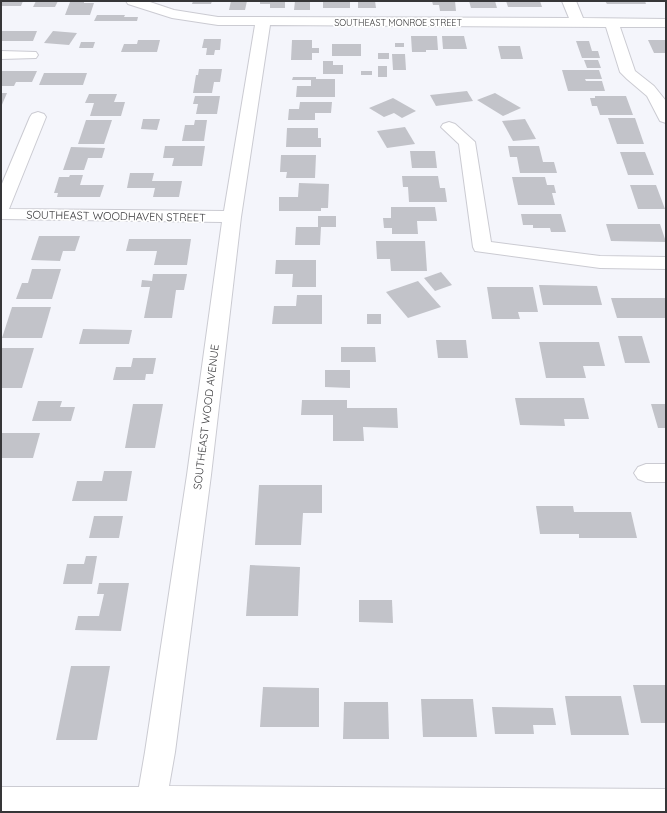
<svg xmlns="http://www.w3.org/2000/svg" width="667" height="813" font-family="Quicksand,sans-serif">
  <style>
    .building { fill: #c2c3c9 }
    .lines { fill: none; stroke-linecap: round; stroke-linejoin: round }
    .minor-casing { stroke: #cbcbd2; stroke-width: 2 }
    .minor { fill: #fff; fill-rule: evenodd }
    .labels { text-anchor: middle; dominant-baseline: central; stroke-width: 3.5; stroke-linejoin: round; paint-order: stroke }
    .far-street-label { font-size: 9px; fill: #363638; stroke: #fff }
    .street-label { font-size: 11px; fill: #363638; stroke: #fff }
  </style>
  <rect width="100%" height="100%" fill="#f4f5fb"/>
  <!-- building -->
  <g class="building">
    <polygon points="1,1 23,1 21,6 1,6"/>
    <polygon points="36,1 58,1 55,7 33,7"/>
    <polygon points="193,1 212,1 211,4 192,4"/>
    <polygon points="231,1 247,1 245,10 229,10"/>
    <polygon points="260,1 285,1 285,8 270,8 270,4 260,4"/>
    <polygon points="295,1 310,1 310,10 294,10"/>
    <rect x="323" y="1" width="27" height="7"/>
    <polygon points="358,1 375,1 376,8 358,8"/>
    <polygon points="432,1 455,1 456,11 440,11 439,5 433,5"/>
    <polygon points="469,1 495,1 497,8 471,8"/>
    <polygon points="506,1 540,1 542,7 508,7"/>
    <polygon points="605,1 645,1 646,4 607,4"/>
    <polygon points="70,2 84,2 84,3 94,3 90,15 65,15"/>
    <polygon points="97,15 125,15 124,17 138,17 137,21 94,21"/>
    <polygon points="1,31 37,31 33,41 2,41 1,43"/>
    <polygon points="53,31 77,33 69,45 44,43"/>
    <polygon points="411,36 437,36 438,50 426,50 426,52 412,52"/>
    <polygon points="442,36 464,36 467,49 443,49"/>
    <polygon points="204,39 221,39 220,50 215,50 214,55 206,55 207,48 202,48"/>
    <polygon points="138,40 160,40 157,52 121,52 124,44 137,44"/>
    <polygon points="292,40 312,40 312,48 319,48 319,53 312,53 312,60 291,60"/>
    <polygon points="648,40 666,40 666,53 654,53"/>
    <polygon points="576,41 589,41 592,51 598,51 600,58 582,58"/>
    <polygon points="81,42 95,42 93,48 79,48"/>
    <rect x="395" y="43" width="9" height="4"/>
    <rect x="332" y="44" width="29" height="12"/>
    <polygon points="498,46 520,46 523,59 501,59"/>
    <rect x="378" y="53" width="11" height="6"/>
    <polygon points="392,54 405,54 406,70 393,70"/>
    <polygon points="584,60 598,60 601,68 587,68"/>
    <polygon points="323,61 333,61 333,65 343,65 343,74 323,74"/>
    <rect x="378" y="66" width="9" height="11"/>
    <polygon points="199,69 222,69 220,82 214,82 212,93 193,93 196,75 198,75"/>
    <polygon points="562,70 599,70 602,79 585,79 586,81 602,81 605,91 568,91"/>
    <polygon points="1,71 37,71 32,82 16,82 14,86 1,86"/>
    <rect x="361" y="71" width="11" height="4"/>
    <polygon points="44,73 87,73 83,85 39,85"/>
    <polygon points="293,77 316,77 316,79 335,79 335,97 296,97 297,86 311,86 311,80 292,80"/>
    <polygon points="467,91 473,101 436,106 430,95"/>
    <polygon points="1,93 7,93 1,107"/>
    <polygon points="495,93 521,108 503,116 477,100"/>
    <polygon points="89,94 117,94 114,102 125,102 121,116 90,116 94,103 85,103"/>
    <polygon points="195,96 220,96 217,114 196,114 198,104 193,104"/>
    <polygon points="595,96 626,96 633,115 600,115 597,106 592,106 590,98 595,98"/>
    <polygon points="393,98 416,111 402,118 394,113 384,117 369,108"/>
    <polygon points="300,102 332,102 331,113 315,113 315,120 288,120 289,109 299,109"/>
    <polygon points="608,118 635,118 644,144 617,144"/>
    <polygon points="143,119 160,119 157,130 141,129"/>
    <polygon points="525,119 536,139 513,141 502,121"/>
    <polygon points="86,120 112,120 104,144 78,144"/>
    <polygon points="195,120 207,120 204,141 182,141 185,125 194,125"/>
    <polygon points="405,127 415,144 387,148 377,131"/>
    <polygon points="287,128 318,128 318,138 321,138 321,147 286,147"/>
    <polygon points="165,146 205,146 202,166 172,166 174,158 163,158"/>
    <polygon points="508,146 539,146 543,162 554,162 557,173 520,173 517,157 510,157"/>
    <polygon points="71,147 105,148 102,158 88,158 84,170 63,170"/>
    <polygon points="410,151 435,151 437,168 412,168"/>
    <polygon points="620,152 645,152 654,175 628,175"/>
    <polygon points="281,155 316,155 315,178 286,178 287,172 280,172"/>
    <polygon points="130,173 154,173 152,181 182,181 179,197 153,197 155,188 127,188"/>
    <polygon points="70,175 83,175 80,185 104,185 100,197 57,197 58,193 54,193 59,177 69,177"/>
    <polygon points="402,176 438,176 440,188 445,188 447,202 409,202 408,187 403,187"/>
    <polygon points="512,177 545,177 547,185 554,185 556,193 552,193 555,205 518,205"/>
    <polygon points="299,183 329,184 328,208 321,208 321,211 279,211 279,197 298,197"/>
    <polygon points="630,185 656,185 665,209 638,209"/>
    <polygon points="391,207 435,207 437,221 417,221 418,234 392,234 392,228 384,228 383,218 391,218"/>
    <polygon points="521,214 561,214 566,232 551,232 550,228 533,228 533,225 523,225"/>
    <polygon points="318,216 336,216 336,227 321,227 320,245 295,245 296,227 318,227"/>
    <polygon points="606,224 660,224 666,242 611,241"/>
    <polygon points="39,236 80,236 75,251 63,251 60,261 31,260"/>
    <polygon points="129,239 191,239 187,265 154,265 157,251 126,251"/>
    <polygon points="376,241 425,241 427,271 391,271 390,259 377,259"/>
    <polygon points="276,260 316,260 316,287 292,287 293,274 275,274"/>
    <polygon points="32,269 61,269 52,299 16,299 22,283 28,283"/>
    <polygon points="441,272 452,285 435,291 424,278"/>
    <polygon points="153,274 187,274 184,290 176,290 172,318 144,318 150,287 141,287 142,280 152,281"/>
    <polygon points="418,281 441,307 408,318 386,292"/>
    <polygon points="539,285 597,286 602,305 543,305"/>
    <polygon points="487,287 533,287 538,312 518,312 520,319 492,319"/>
    <polygon points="297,295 322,295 322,324 272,324 274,306 296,306"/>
    <polygon points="611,298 666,298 666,318 617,318"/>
    <polygon points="12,307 51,307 42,338 2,338"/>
    <rect x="367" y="314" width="14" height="10"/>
    <polygon points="83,329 132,330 129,344 79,344"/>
    <polygon points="618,336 642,336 650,363 625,363"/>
    <polygon points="436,340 466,340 468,358 438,358"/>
    <polygon points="539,342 599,342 605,366 583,366 586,378 546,378"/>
    <polygon points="341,347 375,347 376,362 341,362"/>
    <polygon points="2,348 34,348 22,388 1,388"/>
    <polygon points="133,358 156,358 153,374 146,374 145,380 113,380 116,367 131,367"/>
    <polygon points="325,370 350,370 350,388 325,387"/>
    <polygon points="515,398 584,398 589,419 564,419 565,426 520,425"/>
    <polygon points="302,400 347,400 347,408 397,408 398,428 363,427 364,441 333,441 333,415 301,415"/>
    <polygon points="38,401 62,401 60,407 75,407 71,421 32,421"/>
    <polygon points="133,404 163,404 155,448 125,448"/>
    <polygon points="651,404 666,404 666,428 658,428"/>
    <polygon points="1,433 40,433 33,458 1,458"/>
    <polygon points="104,471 132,471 127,501 72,501 77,481 102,481"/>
    <polygon points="259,485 322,485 322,513 303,513 301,545 255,545"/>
    <polygon points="536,506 573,506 574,512 631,512 637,538 579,538 579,534 540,534"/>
    <polygon points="94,516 123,516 119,538 89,538"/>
    <polygon points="86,556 97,556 92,584 63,584 67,564 84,564"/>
    <polygon points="250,565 300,567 298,616 246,616"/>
    <polygon points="99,583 129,583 121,631 75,630 78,616 99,616 104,594 97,594"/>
    <polygon points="359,600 392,600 393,623 359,622"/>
    <polygon points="71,666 110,666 97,740 56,740"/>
    <polygon points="633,685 666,685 666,723 641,723"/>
    <polygon points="263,687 319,688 319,727 260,727"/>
    <polygon points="565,696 621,696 629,735 571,735"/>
    <polygon points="421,699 473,699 477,737 423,737"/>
    <polygon points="344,702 388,702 389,739 343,739"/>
    <polygon points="492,707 553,708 556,725 533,725 534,734 495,734"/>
  </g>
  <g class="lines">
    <!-- minor casing -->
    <g class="minor-casing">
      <g id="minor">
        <polygon points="126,1 147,1 174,10 218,17 569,18 562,1 576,1 583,18 666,19 666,27 620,27 635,71 654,86 666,101 666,123 660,121 647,96 627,79 620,72 606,27 270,25 241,217 211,475 175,752 169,786 666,789 666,812 1,812 1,787 139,787 145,752 187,475 222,222 1,219 1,186 30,117 32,114 38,112 44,114 46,117 9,209 224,211 255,25 218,25 172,18 128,4"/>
        <polygon points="1,51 36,52 38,55 36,58 1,59"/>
        <polygon points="449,122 455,124 475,142 491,242 600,256 666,257 666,269 600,268 475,251 473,247 459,144 441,127 443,124"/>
        <polygon points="646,464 666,464 666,482 646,482 638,479 634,473 638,467"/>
      </g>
    </g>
    <!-- minor -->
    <use href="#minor" class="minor"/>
  </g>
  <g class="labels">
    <!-- far-street labels -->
    <g class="far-street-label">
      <text x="398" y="22">SOUTHEAST MONROE STREET</text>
    </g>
    <!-- street labels -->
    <g class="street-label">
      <text transform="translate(116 216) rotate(1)">SOUTHEAST WOODHAVEN STREET</text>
      <text transform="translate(206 417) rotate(-83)">SOUTHEAST WOOD AVENUE</text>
    </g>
  </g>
  <!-- border -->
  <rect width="667" height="813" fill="none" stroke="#363638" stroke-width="4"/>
</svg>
